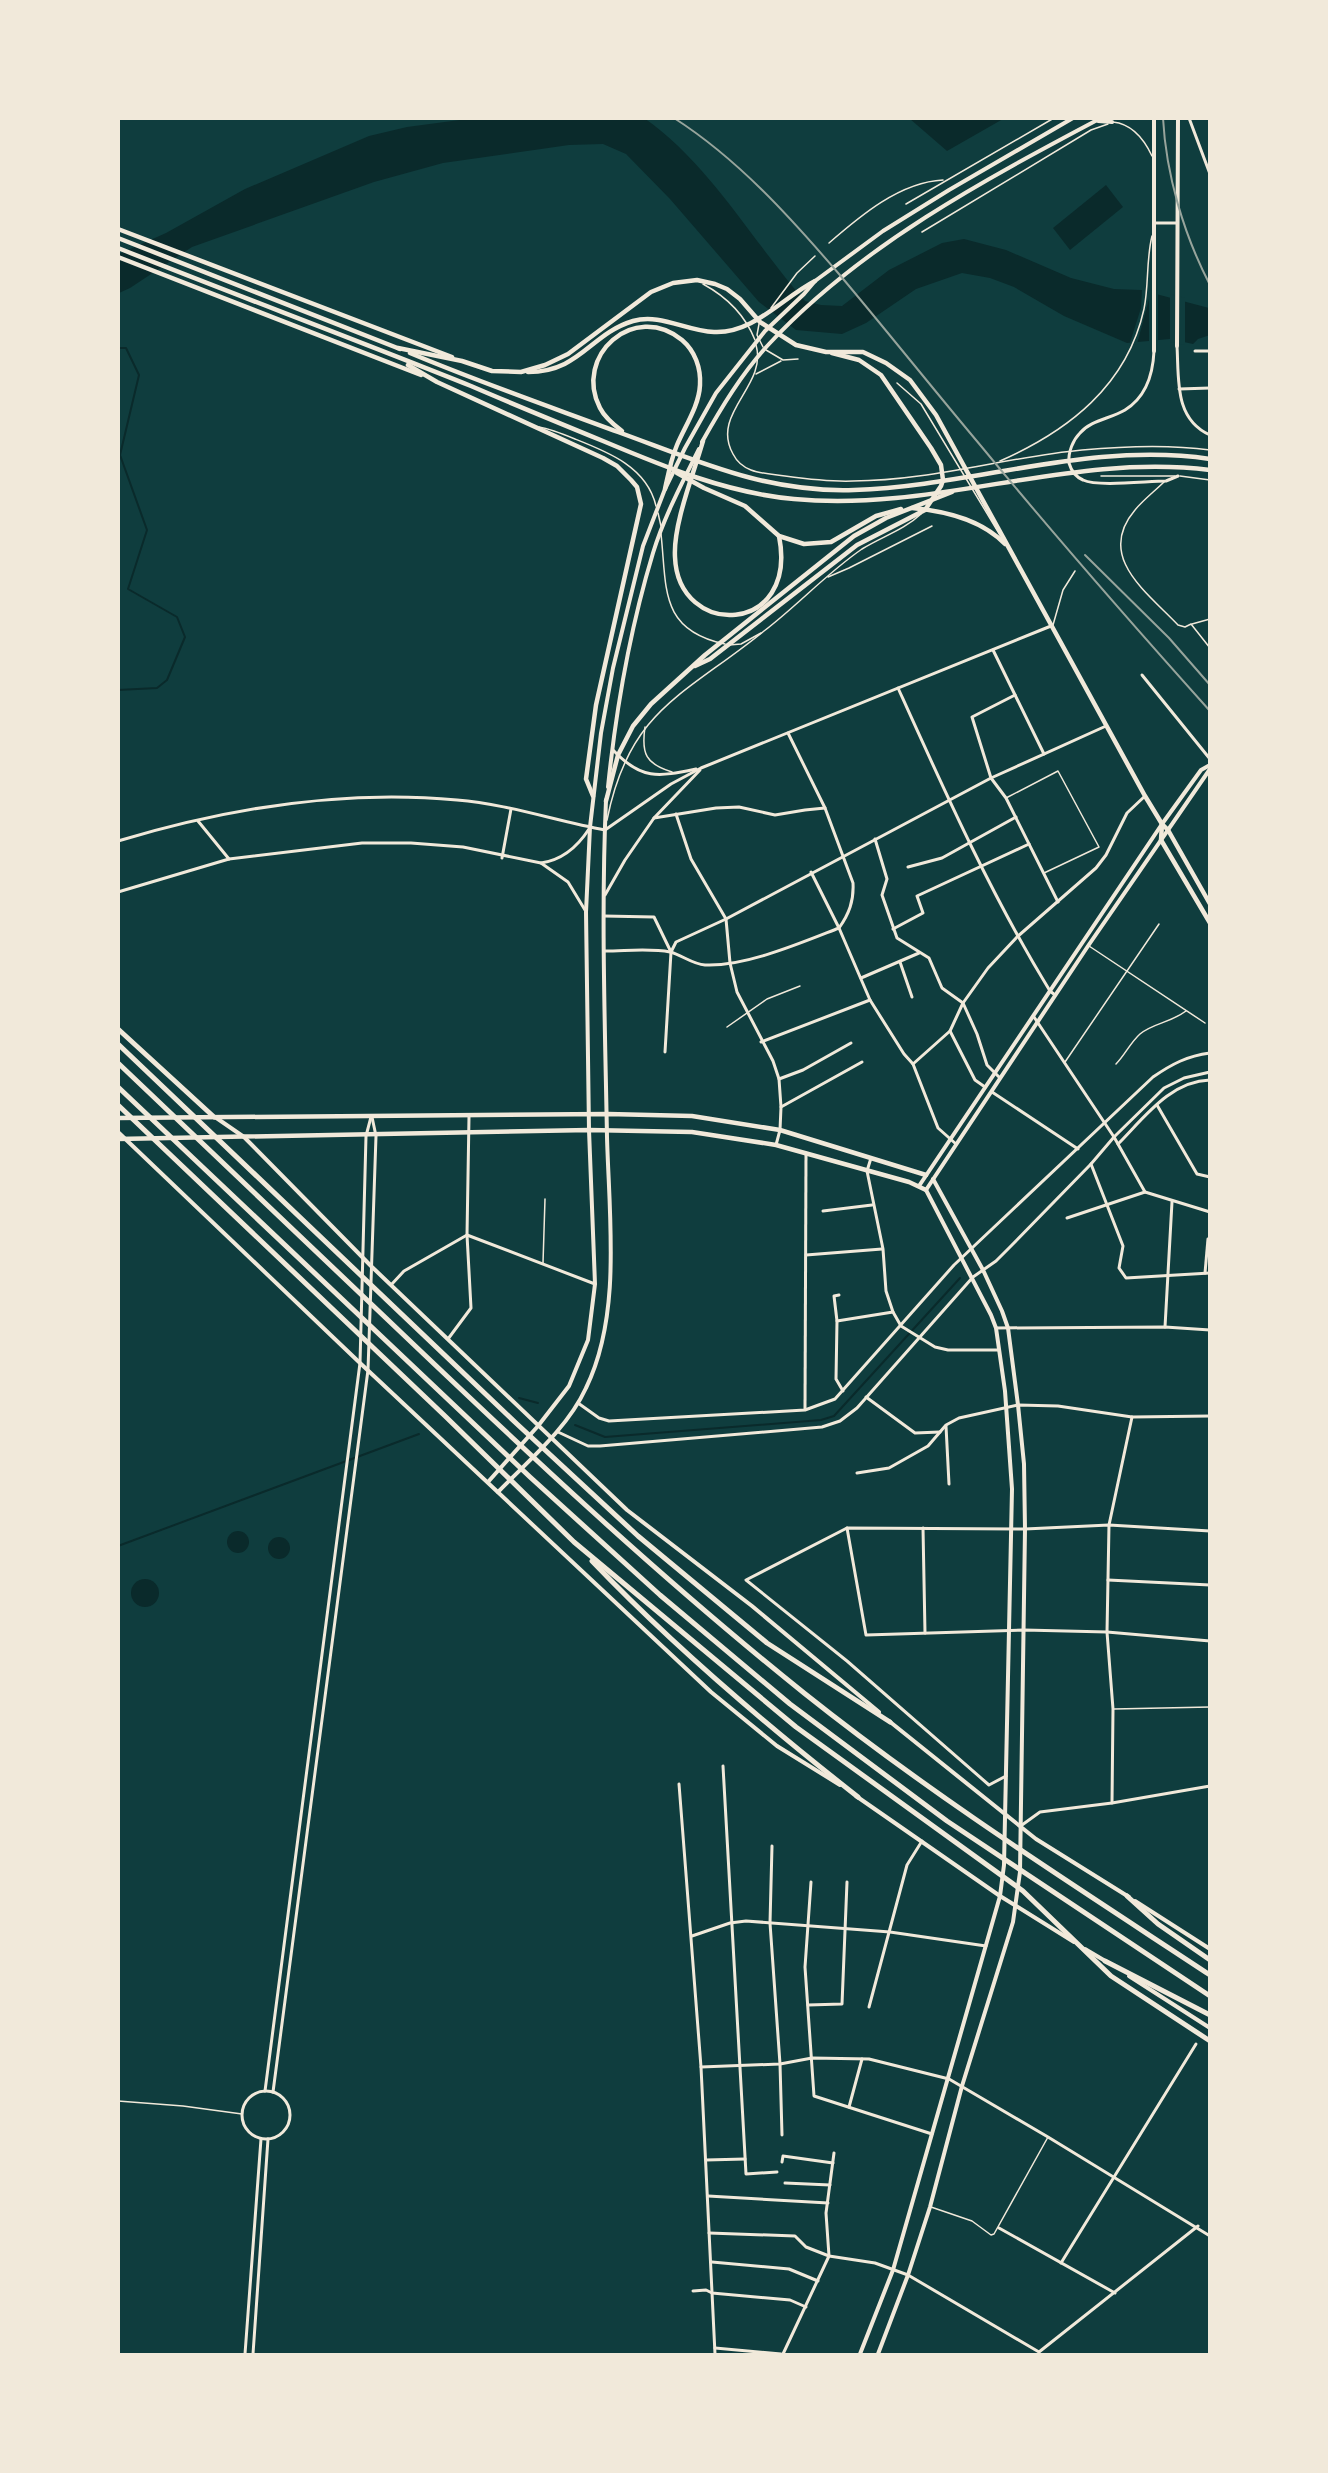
<svg xmlns="http://www.w3.org/2000/svg" width="1328" height="2473" font-family="'Zilla Slab',serif">
  <style>
    .water { fill: #0a2a2b }
    .pier { fill: #0f3d3e }
    .lines { fill: none; stroke-linecap: round; stroke-linejoin: round }
    .stream { stroke: #0a2a2b; stroke-width: 2 }
    .service { stroke: #f1e9da; stroke-width: 1.5 }
    .minor { stroke: #f1e9da; stroke-width: 3 }
    .tertiary { stroke: #f1e9da; stroke-width: 4 }
    .secondary { stroke: #f1e9da; stroke-width: 4.5 }
    .primary { stroke: #f1e9da; stroke-width: 4.5 }
    .motorway { stroke: #f1e9da; stroke-width: 5 }
    .rail { stroke: #97a49c; stroke-width: 2 }
  </style>
  <rect width="100%" height="100%" fill="#0f3d3e"/>
  <!-- water -->
  <g class="water">
    <path d="M644,118c67,47 108,123 161,183l16,4 21,1 47,-36 53,-27 22,-4 42,11 65,28 43,11 27,1 68,18 1,27 -12,4 -5,5 -23,-5 -43,4 -63,-27 -50,-29 -24,-9 -28,-5 -46,16 -50,34 -24,11 -46,-4 -37,-28 -89,-103 -44,-45 -23,-10 -34,1 -126,18 -69,19 -182,65 -62,41 -11,5v-39l47,-21 79,-44 124,-53 38,-9 60,-8z"/>
    <polygon points="910,119 1003,119 947,151"/>
    <polygon points="1106,185 1123,207 1070,250 1053,228"/>
    <circle cx="238" cy="1542" r="11"/>
    <circle cx="279" cy="1548" r="11"/>
    <circle cx="145" cy="1593" r="14"/>
  </g>
  <!-- pier -->
  <g class="pier">
    <polygon points="1142,290 1158,291 1158,342 1149,342 1149,299 1137,344 1129,346 1141,308"/>
    <polygon points="1170,294 1185,298 1185,345 1170,342"/>
  </g>
  <g class="lines">
    <!-- stream -->
    <g class="stream">
      <polyline points="118,348 126,348 139,375 120,455 147,530 128,589 177,617 185,637 167,680 157,688 118,690"/>
      <polyline points="519,1398 538,1403"/>
      <polyline points="575,1425 605,1437 821,1420 834,1416 960,1278"/>
      <polyline points="118,1546 419,1434"/>
    </g>
    <!-- service -->
    <g class="service">
      <path d="M1113,122c19,2 31,17 39,34"/>
      <polyline points="906,204 1054,118"/>
      <polyline points="922,232 1091,130 1108,124"/>
      <path d="M829,243c31,-27 71,-61 114,-63"/>
      <path d="M703,284c24,13 42,31 52,56"/>
      <polyline points="771,308 797,273 815,256"/>
      <polyline points="759,324 757,335 763,347"/>
      <path d="M756,345c12,41 -46,68 -23,109 10,20 32,19 52,22 22,3 45,6 68,5 77,0 153,-24 229,-31 43,-4 85,-6 128,0"/>
      <polyline points="766,350 783,360 798,359"/>
      <polyline points="756,374 781,361"/>
      <polyline points="897,383 921,404 1000,535"/>
      <path d="M539,427c12,2 24,7 36,12 33,13 72,28 81,67"/>
      <path d="M1000,461c68,-30 127,-75 144,-152 5,-24 2,-49 8,-73"/>
      <polyline points="1101,476 1175,476"/>
      <polyline points="1180,476 1210,480"/>
      <path d="M1165,481c-10,10 -22,19 -30,29 -40,47 13,83 43,115l7,2 6,-3 19,24"/>
      <polyline points="658,513 661,526"/>
      <path d="M661,534c6,54 -2,96 64,110"/>
      <polyline points="828,577 849,568 932,526"/>
      <polyline points="1192,624 1210,619"/>
      <polyline points="1053,625 1063,590 1075,571"/>
      <polyline points="729,645 741,644 761,633"/>
      <path d="M645,727c-4,27 1,37 27,45"/>
      <polyline points="1006,798 1058,771 1099,847 1044,873"/>
      <path d="M607,820c22,-111 78,-125 157,-189 34,-26 63,-58 98,-82 19,-12 42,-19 59,-35"/>
      <polyline points="1089,946 1205,1023"/>
      <polyline points="727,1027 767,999 800,986"/>
      <polyline points="1065,1062 1159,924"/>
      <path d="M1116,1064c9,-9 14,-21 24,-30 13,-11 30,-11 46,-23"/>
      <polyline points="543,1263 545,1199"/>
      <polyline points="1114,1709 1210,1707"/>
      <polyline points="118,2101 183,2106 242,2114"/>
      <polyline points="931,2207 972,2221 991,2235 994,2234 1048,2137"/>
    </g>
    <!-- minor -->
    <g class="minor">
      <polyline points="1189,118 1210,174"/>
      <polyline points="1155,223 1177,223"/>
      <path d="M1177,346c2,33 -3,73 33,89"/>
      <path d="M1154,351c-1,23 -8,46 -29,59 -15,9 -34,10 -45,23 -7,7 -12,19 -11,30 2,7 7,14 14,17 15,7 64,1 83,1l12,-5"/>
      <polyline points="1195,351 1210,351"/>
      <polyline points="1179,389 1210,388"/>
      <polyline points="993,650 1044,754"/>
      <polyline points="1142,675 1210,759"/>
      <path d="M898,688c47,104 93,207 152,303l5,4"/>
      <polyline points="1015,695 972,717 991,778 1006,798 1058,902"/>
      <path d="M788,733l37,75 28,75c1,18 -4,31 -14,45l31,72 34,54 9,10 25,64 18,16"/>
      <path d="M613,750c28,30 45,27 83,19"/>
      <polyline points="676,814 691,859 726,919 730,963 737,992 773,1061 779,1079 781,1107 780,1130 776,1145"/>
      <polyline points="654,818 716,808 739,807 775,815 805,810 825,808"/>
      <polyline points="198,821 229,859"/>
      <polyline points="875,839 887,879 882,895 897,938 929,958 942,988 963,1003 977,1034 987,1065 1000,1078"/>
      <path d="M118,841c110,-33 225,-52 339,-41 50,4 99,21 148,30l66,-46 30,-16 350,-142"/>
      <polyline points="502,858 511,809"/>
      <path d="M541,863c21,-3 37,-17 48,-34"/>
      <polyline points="908,867 942,858 1016,817"/>
      <polyline points="118,892 229,859 362,843 411,843 463,847 541,863 568,882 585,910"/>
      <polyline points="605,895 625,860 654,818 700,770"/>
      <polyline points="604,916 654,917 671,952"/>
      <polyline points="893,929 923,913 917,896 1029,844"/>
      <path d="M605,951c21,0 45,-3 65,1 12,3 22,12 35,13 40,2 98,-23 134,-37l-28,-56"/>
      <polyline points="900,962 912,997"/>
      <polyline points="861,978 919,953"/>
      <polyline points="1034,1017 1114,1137 1145,1192 1210,1212"/>
      <polyline points="950,1031 975,1080 985,1087"/>
      <polyline points="761,1042 870,1000"/>
      <polyline points="665,1052 671,952 676,942 726,919 991,778 1106,726"/>
      <polyline points="913,1064 950,1031 963,1003 988,968 1017,937 1096,868 1106,855 1127,813 1145,796"/>
      <polyline points="779,1079 803,1070 851,1043"/>
      <polyline points="992,1092 1078,1149"/>
      <polyline points="1157,1105 1197,1174 1210,1177"/>
      <polyline points="781,1107 862,1062"/>
      <path d="M1118,1144c26,-26 52,-63 92,-64"/>
      <polyline points="871,1158 867,1171 883,1249 886,1291 893,1312 901,1326 935,1347 948,1350 999,1350"/>
      <polyline points="1091,1164 1123,1246 1119,1268 1126,1278 1210,1273"/>
      <polyline points="823,1211 872,1205"/>
      <polyline points="1067,1218 1145,1192"/>
      <polyline points="806,1255 882,1249"/>
      <polyline points="1205,1273 1208,1239"/>
      <polyline points="391,1285 404,1271 467,1235 595,1284"/>
      <polyline points="839,1295 834,1296 837,1321 836,1379 843,1391"/>
      <polyline points="837,1321 893,1312"/>
      <polyline points="1165,1327 1172,1202"/>
      <polyline points="996,1328 1165,1327 1210,1330"/>
      <polyline points="448,1339 471,1308 467,1235 469,1117"/>
      <polyline points="866,1397 915,1433 940,1432"/>
      <path d="M578,1403l21,15 10,3 196,-11 30,-11 119,-134 199,-188c19,-13 34,-21 57,-24"/>
      <polyline points="805,1409 806,1153"/>
      <polyline points="946,1426 949,1484"/>
      <polyline points="558,1432 588,1446 600,1446 822,1427 840,1421 857,1408 973,1277 996,1261 1009,1248 1091,1164 1114,1137 1164,1088 1184,1078 1210,1072"/>
      <polyline points="857,1473 889,1468 928,1446 946,1425 959,1418 1018,1405 1058,1406 1132,1417 1210,1416"/>
      <polyline points="847,1528 866,1635 1024,1630 1107,1632 1210,1641"/>
      <polyline points="923,1528 925,1633"/>
      <polyline points="1108,1580 1210,1585"/>
      <polyline points="723,1766 746,2174 777,2172"/>
      <polyline points="1006,1776 989,1785 847,1661 746,1580 847,1528 1025,1529 1109,1525 1210,1531"/>
      <polyline points="679,1784 701,2067 715,2354"/>
      <polyline points="1112,1803 1113,1709 1107,1632 1109,1525 1132,1417"/>
      <polyline points="1022,1825 1040,1812 1112,1803 1210,1786"/>
      <polyline points="772,1846 770,1923 780,2064 782,2135"/>
      <polyline points="811,1882 805,1967 814,2096 932,2134"/>
      <polyline points="692,1936 730,1923 746,1921 890,1932 986,1946"/>
      <polyline points="808,2005 842,2004 847,1882"/>
      <polyline points="869,2007 907,1865 922,1841"/>
      <polyline points="701,2067 780,2064 812,2058 869,2059 949,2079 1048,2137 1210,2236"/>
      <polyline points="265,2091 360,1363 366,1136 371,1117"/>
      <circle cx="266" cy="2115" r="24"/>
      <polyline points="273,2092 368,1370 376,1136 372,1117"/>
      <polyline points="849,2107 862,2059"/>
      <polyline points="706,2160 745,2159"/>
      <polyline points="782,2162 783,2156 833,2163"/>
      <polyline points="785,2183 830,2185"/>
      <polyline points="708,2196 828,2203"/>
      <polyline points="999,2228 1115,2293"/>
      <polyline points="709,2233 795,2236 806,2247 829,2256 875,2263 908,2275 1039,2352 1198,2226"/>
      <polyline points="712,2262 789,2269 818,2281"/>
      <polyline points="1061,2263 1196,2044"/>
      <polyline points="693,2291 706,2290 712,2293 790,2300 806,2307"/>
      <polyline points="715,2348 781,2354"/>
      <polyline points="245,2354 261,2139"/>
      <polyline points="253,2354 268,2139"/>
      <polyline points="783,2354 829,2256 826,2213 834,2153"/>
    </g>
    <!-- tertiary -->
    <g class="tertiary">
      <polyline points="1154,118 1154,351"/>
      <polyline points="1098,121 1112,122"/>
      <polyline points="1177,346 1178,118"/>
      <path d="M702,442c19,-34 40,-69 67,-98 91,-98 215,-164 332,-226"/>
      <path d="M608,787c8,-78 22,-158 45,-234 11,-36 29,-70 46,-104"/>
      <polyline points="215,1117 244,1137 372,1267 627,1510 752,1606 879,1712"/>
      <polyline points="118,1132 360,1363 711,1692 777,1746 840,1785"/>
      <polyline points="919,1186 1162,824 1201,770 1210,765"/>
      <polyline points="488,1482 538,1426 569,1386 588,1340 595,1284 589,1130 586,912 590,827 601,733 613,668 643,546 665,489 685,448 716,393 765,331 804,294 815,281 883,231 949,190 1073,118"/>
      <path d="M498,1492c31,-32 69,-63 88,-104 36,-73 23,-172 21,-251 -2,-112 -6,-225 -1,-337"/>
      <polyline points="889,1721 1036,1839 1129,1897"/>
      <polyline points="856,1796 1000,1896 1074,1942"/>
      <polyline points="1135,1901 1210,1949"/>
      <polyline points="1085,1949 1107,1962"/>
      <polyline points="1129,1976 1210,2028"/>
      <polyline points="860,2354 893,2270 1000,1896 1004,1865 1012,1489 1005,1391 996,1328 991,1315 926,1190 1088,946 1210,769"/>
      <polyline points="878,2354 908,2275 930,2207 962,2086 1013,1922 1020,1872 1025,1529 1024,1464 1018,1405 1008,1328 1002,1311 983,1270 933,1179"/>
    </g>
    <!-- secondary -->
    <g class="secondary">
      <polyline points="118,1118 608,1114 692,1116 780,1130 926,1175"/>
      <polyline points="118,1139 589,1130 692,1132 776,1145 909,1182 926,1190"/>
    </g>
    <!-- primary -->
    <g class="primary">
      <polyline points="118,229 452,357"/>
      <polyline points="118,238 400,349"/>
      <path d="M118,248c118,47 236,91 353,138 44,19 88,37 132,55 62,26 124,52 191,58 140,14 276,-47 416,-29"/>
      <polyline points="118,257 421,375"/>
      <polyline points="398,348 462,361 492,371 521,372 545,365 568,354 651,292 673,283 697,280 715,284 727,289 740,299 760,322 796,345 826,352 863,352 886,363 910,380 936,415 1145,796 1162,824 1168,830 1210,904"/>
      <path d="M410,353c69,29 138,53 208,79 80,29 148,61 236,58 119,-4 236,-49 356,-31"/>
      <polyline points="408,365 437,382 603,458 617,466 631,480 637,487 641,504 596,705 586,779 593,796"/>
      <path d="M528,372c52,0 62,-38 105,-51 27,-8 53,10 81,11 39,2 68,-34 101,-51"/>
      <path d="M622,431c-8,-6 -17,-13 -22,-23 -27,-52 34,-107 82,-68 13,11 19,28 18,45 -1,21 -15,41 -23,60 -6,14 -9,30 -12,44"/>
      <path d="M703,441c-9,32 -30,83 -28,116 3,82 124,79 104,-21"/>
      <polyline points="677,473 704,488 745,506 779,536 804,544 831,542 876,516 901,509"/>
      <path d="M912,508c33,3 70,12 93,36"/>
      <polyline points="695,666 710,659 857,545 925,510 941,486 943,480 941,465 931,448 881,375 859,360 832,353"/>
      <polyline points="606,801 618,755 633,726 651,704 705,655 854,536 886,518 952,492"/>
      <polyline points="1162,824 1161,840 1210,923"/>
    </g>
    <!-- motorway -->
    <g class="motorway">
      <polyline points="118,1029 214,1117"/>
      <polyline points="118,1044 517,1424 638,1536 767,1643 890,1722"/>
      <path d="M118,1063c90,86 180,171 270,257 135,129 270,256 416,373 129,103 268,191 406,282"/>
      <polyline points="118,1087 530,1477 660,1595 790,1704 947,1821 1210,1996"/>
      <polyline points="118,1105 445,1416 574,1542 796,1727 1023,1891 1111,1976 1210,2041"/>
      <path d="M592,1561c82,86 173,163 266,236"/>
      <polyline points="1127,1896 1158,1924 1210,1960"/>
      <polyline points="1105,1961 1210,2015"/>
    </g>
    <!-- rail -->
    <g class="rail">
      <path d="M674,118c64,41 116,99 165,156 48,57 94,115 142,172 74,90 151,178 229,265"/>
      <path d="M1163,118c3,57 21,117 47,167"/>
      <polyline points="1085,555 1169,638 1210,685"/>
    </g>
  </g>
  <!-- border -->
  <rect width="1328" height="2473" fill="none" stroke="#f1e9da" stroke-width="240"/>
</svg>
